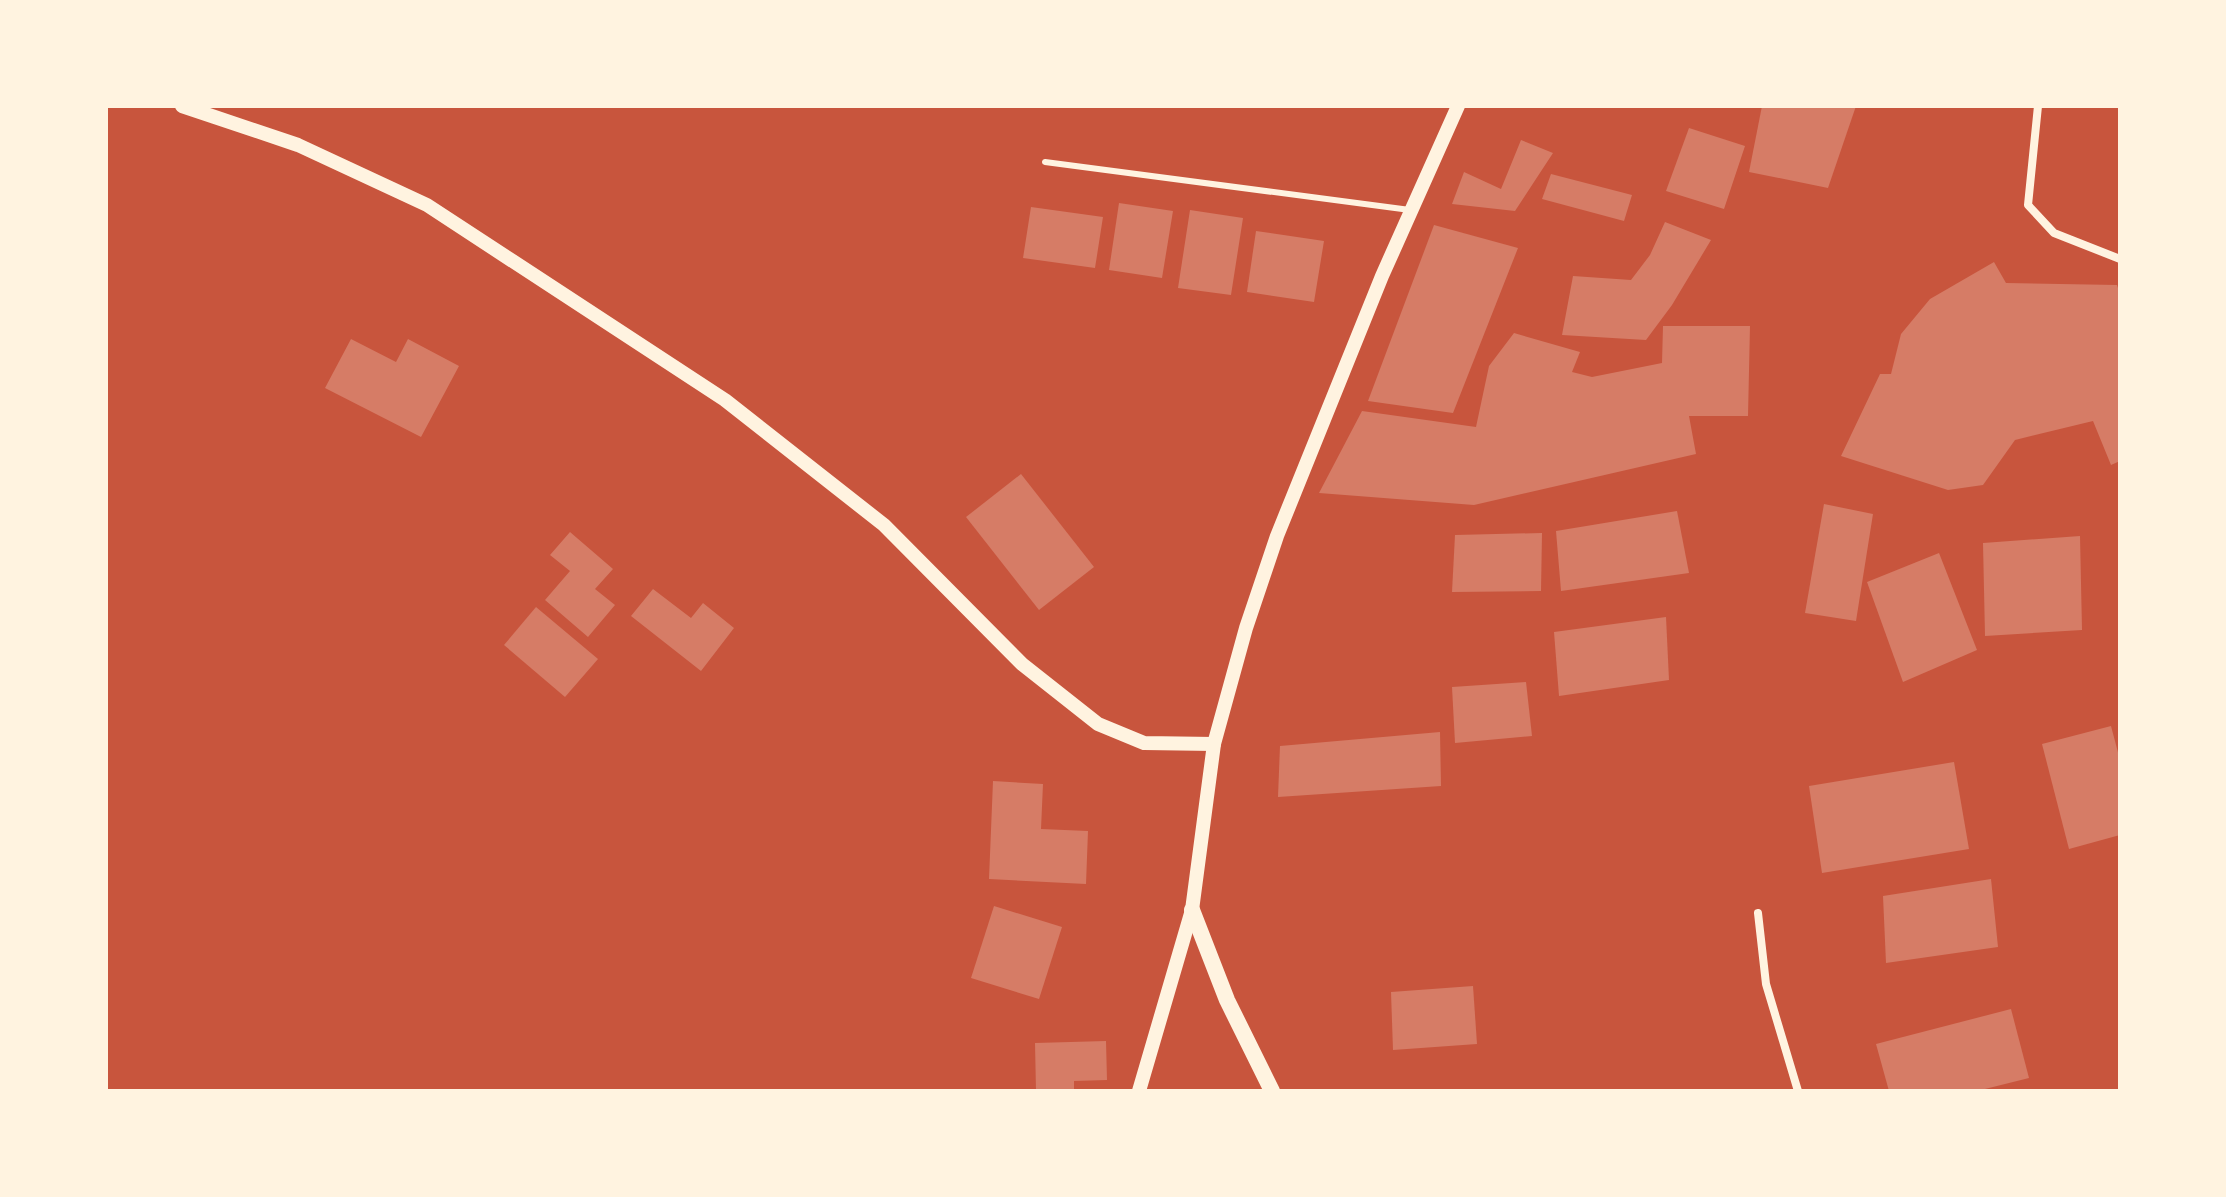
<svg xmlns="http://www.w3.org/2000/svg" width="2226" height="1197" font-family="'Golos Text',sans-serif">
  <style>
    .building { fill: #d67c66 }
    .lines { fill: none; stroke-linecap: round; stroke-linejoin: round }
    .service { stroke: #fff3e0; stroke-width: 6 }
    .minor { stroke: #fff3e0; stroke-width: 8 }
    .tertiary { stroke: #fff3e0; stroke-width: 14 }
    .secondary { stroke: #fff3e0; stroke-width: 16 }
  </style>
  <rect width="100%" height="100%" fill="#c8553d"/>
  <!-- building -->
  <g class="building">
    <polygon points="1762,106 1856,106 1828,188 1749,172"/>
    <polygon points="1689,128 1745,146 1724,209 1666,191"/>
    <polygon points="1521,140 1553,153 1515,211 1452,204 1464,172 1501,189"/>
    <polygon points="1551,174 1632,195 1624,221 1542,199"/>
    <polygon points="1119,203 1173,211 1162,278 1109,270"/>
    <polygon points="1031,207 1103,217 1095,268 1023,258"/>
    <polygon points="1190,210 1243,218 1231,295 1178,288"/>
    <polygon points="1665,222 1711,240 1672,305 1646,340 1562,335 1573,276 1631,280 1650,255"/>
    <polygon points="1434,225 1518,248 1453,413 1368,401"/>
    <polygon points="1256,231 1324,241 1314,302 1247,292"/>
    <polygon points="1994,262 2006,283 2117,285 2120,294 2120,461 2111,465 2093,421 2015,440 1983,485 1948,490 1841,456 1880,374 1891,374 1901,334 1930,299"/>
    <polygon points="1663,326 1750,326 1748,416 1689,416 1696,454 1474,505 1319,493 1362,411 1476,427 1489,366 1514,333 1580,352 1572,372 1592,377 1662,363"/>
    <polygon points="351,339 396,362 408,339 459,366 421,437 325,388"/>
    <polygon points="1021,474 1094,567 1039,610 966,517"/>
    <polygon points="1824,504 1873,514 1856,621 1805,613"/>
    <polygon points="1677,511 1689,573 1561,591 1556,531"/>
    <polygon points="570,532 613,569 595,589 615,605 588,637 545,600 570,571 550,555"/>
    <polygon points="1542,533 1541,591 1452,592 1455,535"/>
    <polygon points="2080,536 2082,630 1985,636 1983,543"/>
    <polygon points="1939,553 1977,650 1903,682 1867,582"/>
    <polygon points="653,589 691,618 703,603 734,628 701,671 631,616"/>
    <polygon points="536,607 598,659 565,697 504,645"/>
    <polygon points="1666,617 1669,680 1559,696 1554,632"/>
    <polygon points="1526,682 1532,736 1455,743 1452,687"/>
    <polygon points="2111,726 2120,760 2120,835 2069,849 2042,744"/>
    <polygon points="1440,732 1441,786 1278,797 1280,746"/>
    <polygon points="1954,762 1969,849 1822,873 1809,786"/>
    <polygon points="993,781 1043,784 1041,829 1088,831 1086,884 989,879"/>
    <polygon points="1991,879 1998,947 1886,963 1883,896"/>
    <polygon points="994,906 1062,927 1039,999 971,978"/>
    <polygon points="1473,986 1477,1044 1393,1050 1391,992"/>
    <polygon points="2011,1009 2029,1078 1977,1091 1889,1091 1876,1044"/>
    <polygon points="1106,1041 1107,1080 1074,1081 1074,1091 1036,1091 1035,1043"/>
  </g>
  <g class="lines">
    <!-- service -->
    <polyline class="service" points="1045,162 1410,210"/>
    <!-- minor -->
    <g class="minor">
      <polyline points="2038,106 2028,205 2054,233 2120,259"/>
      <polyline points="1758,913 1766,984 1798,1091"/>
    </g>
    <!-- tertiary -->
    <g class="tertiary">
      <polyline points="182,106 298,145 427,205 725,400 884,525 1022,664 1098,724 1144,743 1214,744"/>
      <polyline points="1139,1091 1192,910 1214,744 1246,628 1277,536 1382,276 1458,106"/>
    </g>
    <!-- secondary -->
    <polyline class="secondary" points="1192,910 1227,1000 1272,1091"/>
  </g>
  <!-- border -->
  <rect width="2226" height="1197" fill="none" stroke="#fff3e0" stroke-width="216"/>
</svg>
